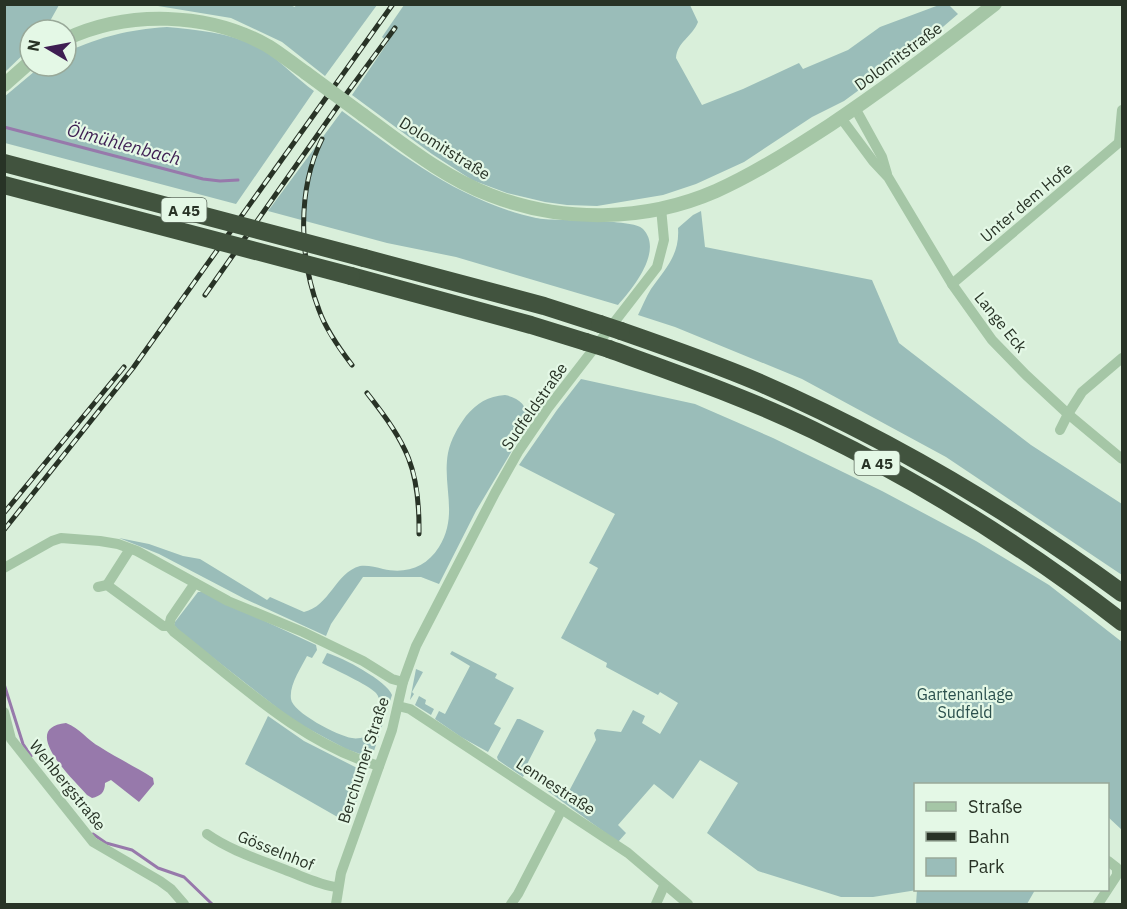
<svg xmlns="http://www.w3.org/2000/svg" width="1127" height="909" font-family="'IBM Plex Sans',sans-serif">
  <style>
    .green { fill: #9abdb9 }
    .water { fill: #9779ab }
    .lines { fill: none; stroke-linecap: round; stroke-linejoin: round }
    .stream { stroke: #9779ab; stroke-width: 3 }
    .minor { stroke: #a5c6a6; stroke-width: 10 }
    .tertiary { stroke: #a5c6a6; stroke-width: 14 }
    .motorway { stroke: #41533e; stroke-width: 18 }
    .rail-casing { stroke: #283326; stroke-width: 5 }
    .rail { stroke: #e4f8e6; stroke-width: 3; stroke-dasharray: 9; stroke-linecap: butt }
    .tertiary-bridge { stroke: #a5c6a6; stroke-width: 14 }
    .motorway-bridge { stroke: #41533e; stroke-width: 18 }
    .labels { text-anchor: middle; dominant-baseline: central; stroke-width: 4.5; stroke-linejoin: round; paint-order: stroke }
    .shield { fill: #e4f8e6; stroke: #606e60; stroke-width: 1.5 }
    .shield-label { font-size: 15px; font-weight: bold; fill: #283326 }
    .street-label { font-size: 16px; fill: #283326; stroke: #e4f8e6 }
    .park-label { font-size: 16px; fill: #2b504d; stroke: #e4f8e6 }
    .water-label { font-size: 18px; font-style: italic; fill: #3e1e52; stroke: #e4f8e6 }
  </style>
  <rect width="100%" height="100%" fill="#d9efda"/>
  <!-- green -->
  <g class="green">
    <polygon points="5,4 59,5 45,30 30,30 30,48 5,72"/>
    <polygon points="287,4 295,7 296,4 377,5 325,76 282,42 231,18 158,6 131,5"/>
    <path d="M404,5h286l8,17c-6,15 -21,20 -22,36l26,47 41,-16 56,-26 4,6 45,-19 32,-23 59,-22h10l9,9 -28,24 -86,63 -32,16 -68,45 -48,22 -33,11 -66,11 -30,-1 -22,-3 -38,-9 -35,-13 -40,-26 -80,-59 36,-53 -6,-5z"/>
    <path d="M167,27c32,3 67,6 96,23 18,11 34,29 51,41l-78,113 -231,-61 -1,-46 37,-31h25v-14c38,-16 60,-22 101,-25z"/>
    <path d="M342,111c60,44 118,90 194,107 20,4 97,0 107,11 21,22 -11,60 -25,76l-162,-48 -69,-14 -119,-32z"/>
    <path d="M701,211l4,36 167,33 27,63 132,102 91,59v71l-176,-118 -144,-78 -127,-52 -37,-12c4,-8 8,-18 13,-26 14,-20 29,-34 27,-61l15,-13z"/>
    <polygon points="581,379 695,404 773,438 882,491 976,541 1049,585 1122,642 1122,830 1108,817 1108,784 916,784 916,890 1035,890 1027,904 916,904 917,890 873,897 841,897 758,871 707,833 738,783 700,760 673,799 654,784 618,825 626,833 618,842 545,789 548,784 567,795 596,740 594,733 597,729 621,732 633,710 645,716 642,723 660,734 678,703 660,692 658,695 606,667 607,663 561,638 598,568 589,563 615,514 519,465 557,410"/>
    <path d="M505,395c17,3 26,15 21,32l-50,84 -37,73 -18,-7h-58l-32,47 -5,12 -81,-37 -86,-45 -40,-16 30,6 34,12 17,3 67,41 3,-3 34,15c26,-6 31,-39 56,-46 7,-1 16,1 23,3 22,5 43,-1 56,-22 20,-32 3,-61 9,-94 3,-14 10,-26 18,-37 11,-13 22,-20 39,-21z"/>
    <path d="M198,592h5l113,53 1,5 -5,8 -5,-2c-6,12 -18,29 -16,43 1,13 47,37 61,39 4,1 9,0 13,-1 9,-10 21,-32 11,-44 -7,-8 -43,-24 -54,-30l5,-10c15,4 60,28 65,42l-19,59 -10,1 -17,-6 -52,-28 -114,-89 -6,-7 1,-3z"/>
    <polygon points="452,651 497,674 495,678 514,688 494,724 501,728 488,752 461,737 435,719 439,711 445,714 470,666 450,654"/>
    <polygon points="416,669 423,672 412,692 414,694 410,700"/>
    <polygon points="419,696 426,700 425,704 434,709 431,715 415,705"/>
    <polygon points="268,716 304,741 363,771 365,779 348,823 245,764"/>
    <polygon points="517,719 520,719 544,731 524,770 526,771 523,777 498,760 497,757"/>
  </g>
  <!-- water -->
  <path class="water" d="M66,723c14,5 21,17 34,24 17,11 36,20 53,31l1,6 -15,18 -28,-22 -6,3c0,9 -4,13 -13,15l-5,-3c-13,-15 -69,-67 -21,-72z"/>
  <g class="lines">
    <!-- stream -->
    <g class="stream">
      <polyline points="4,127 203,179 220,181 238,180"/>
      <polyline points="4,684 23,744 31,756"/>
      <polyline points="93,834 106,843 132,850 158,868 184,877 212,904"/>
    </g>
    <!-- minor -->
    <g class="minor">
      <polyline points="855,108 882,157 887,174"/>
      <polyline points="841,118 873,161 888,177 952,284 992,340 1026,375 1068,414 1122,459"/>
      <polyline points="1119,142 1122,110"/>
      <polyline points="952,284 1122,140"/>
      <polyline points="1060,430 1068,414 1082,392 1122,358"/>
      <polyline points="4,568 52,541 61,538 100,541 118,544 137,551 228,601 303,632 363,661 392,679 403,682"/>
      <polyline points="107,585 130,549"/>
      <path d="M98,587l9,-2 56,41h6l5,6c63,49 126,111 205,134"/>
      <polyline points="169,626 171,618 195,583"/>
      <polyline points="398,706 410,709 628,853 688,904"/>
      <polyline points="4,712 11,739 93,842 160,881 171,889 184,904"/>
      <path d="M207,834c24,17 54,26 81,37 16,6 32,14 49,16"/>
      <polyline points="336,904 341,873 392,730 403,682 416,646 495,493 518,452 548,408 657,267 664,240 661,208"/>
      <polyline points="511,904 518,894 562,809"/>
      <polyline points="656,904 664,886"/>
      <polyline points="1098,904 1117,875 1117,868 1108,861"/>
    </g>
    <!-- tertiary -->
    <g class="tertiary">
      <path d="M66,39c62,-29 142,-27 202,7 13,8 25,18 38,27"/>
      <polyline points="4,85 30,62"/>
      <path d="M363,115c40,29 80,62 127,80 72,28 155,27 226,-4 40,-18 77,-42 114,-66 57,-38 111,-79 165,-121"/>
    </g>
    <!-- motorway -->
    <g class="motorway">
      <polyline points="364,258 544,306 600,324"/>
      <polyline points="351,276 531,325 586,342"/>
      <path d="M621,331c46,16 92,32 137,51 129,56 251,128 364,211"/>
      <path d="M609,349c69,25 138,49 204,81 110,53 213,118 309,192"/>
    </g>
    <!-- rail casing -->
    <g class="rail-casing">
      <g id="rail">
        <path d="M322,139c-25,50 -23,119 -3,171 7,20 20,38 33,55"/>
        <polyline points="205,295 347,93 395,28"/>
        <path d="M367,393c40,51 53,75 52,141"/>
        <polyline points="4,513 124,367"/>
        <polyline points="4,530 133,368 393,4"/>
      </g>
    </g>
    <!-- rail -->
    <use href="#rail" class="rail"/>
    <!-- tertiary-bridge -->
    <polyline class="tertiary-bridge" points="306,73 363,115"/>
    <!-- motorway-bridge -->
    <g class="motorway-bridge">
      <polyline points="4,163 364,258"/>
      <polyline points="4,185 351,276"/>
      <polyline points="600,324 621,331"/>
      <polyline points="586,342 609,349"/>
    </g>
  </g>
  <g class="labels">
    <!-- shield labels -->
    <g class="shield">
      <rect x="161.5" y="198" width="45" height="24" rx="4.5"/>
      <rect x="854.5" y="451" width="45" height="24" rx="4.5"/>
    </g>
    <g class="shield-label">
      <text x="184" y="210">A 45</text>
      <text x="877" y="463">A 45</text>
    </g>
    <!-- street labels -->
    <g class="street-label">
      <text transform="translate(898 56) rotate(-36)">Dolomitstraße</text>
      <text transform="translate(445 148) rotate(32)">Dolomitstraße</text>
      <text transform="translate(1026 202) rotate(-40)">Unter dem Hofe</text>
      <text transform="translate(1001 322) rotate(51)">Lange Eck</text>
      <text transform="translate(534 406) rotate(-55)">Sudfeldstraße</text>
      <text transform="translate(363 760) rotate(-72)">Berchumer Straße</text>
      <text transform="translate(68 785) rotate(51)">Wehbergstraße</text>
      <text transform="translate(556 786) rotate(33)">Lennestraße</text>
      <text transform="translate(276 850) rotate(22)">Gösselnhof</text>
    </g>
    <!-- park labels -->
    <g class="park-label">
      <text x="965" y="694">Gartenanlage<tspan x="965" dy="18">Sudfeld</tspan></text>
    </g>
    <!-- water labels -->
    <g class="water-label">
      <text transform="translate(124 144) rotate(15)">Ölmühlenbach</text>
    </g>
  </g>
  <!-- border -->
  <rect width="1127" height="909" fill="none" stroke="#283326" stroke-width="12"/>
  <!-- legend -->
  <rect x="914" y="783" width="195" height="108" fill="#e4f8e6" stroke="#99a999" stroke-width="1.5"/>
  <rect x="926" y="802" width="30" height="9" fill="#a5c6a6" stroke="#99a999" stroke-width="1.5"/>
  <text x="968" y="813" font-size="18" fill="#283326">Straße</text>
  <rect x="926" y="832" width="30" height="9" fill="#283326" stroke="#99a999" stroke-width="1.5"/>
  <text x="968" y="843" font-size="18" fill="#283326">Bahn</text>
  <rect x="926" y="858" width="30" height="18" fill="#9abdb9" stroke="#99a999" stroke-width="1.5"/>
  <text x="968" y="873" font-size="18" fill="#283326">Park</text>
  <!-- north arrow -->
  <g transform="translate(48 48) rotate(280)"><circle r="28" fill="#e4f8e6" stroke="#99a999" stroke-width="1.5"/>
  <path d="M0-4.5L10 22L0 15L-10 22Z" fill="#3e1e52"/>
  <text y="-9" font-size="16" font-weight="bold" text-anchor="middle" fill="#283326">N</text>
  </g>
</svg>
